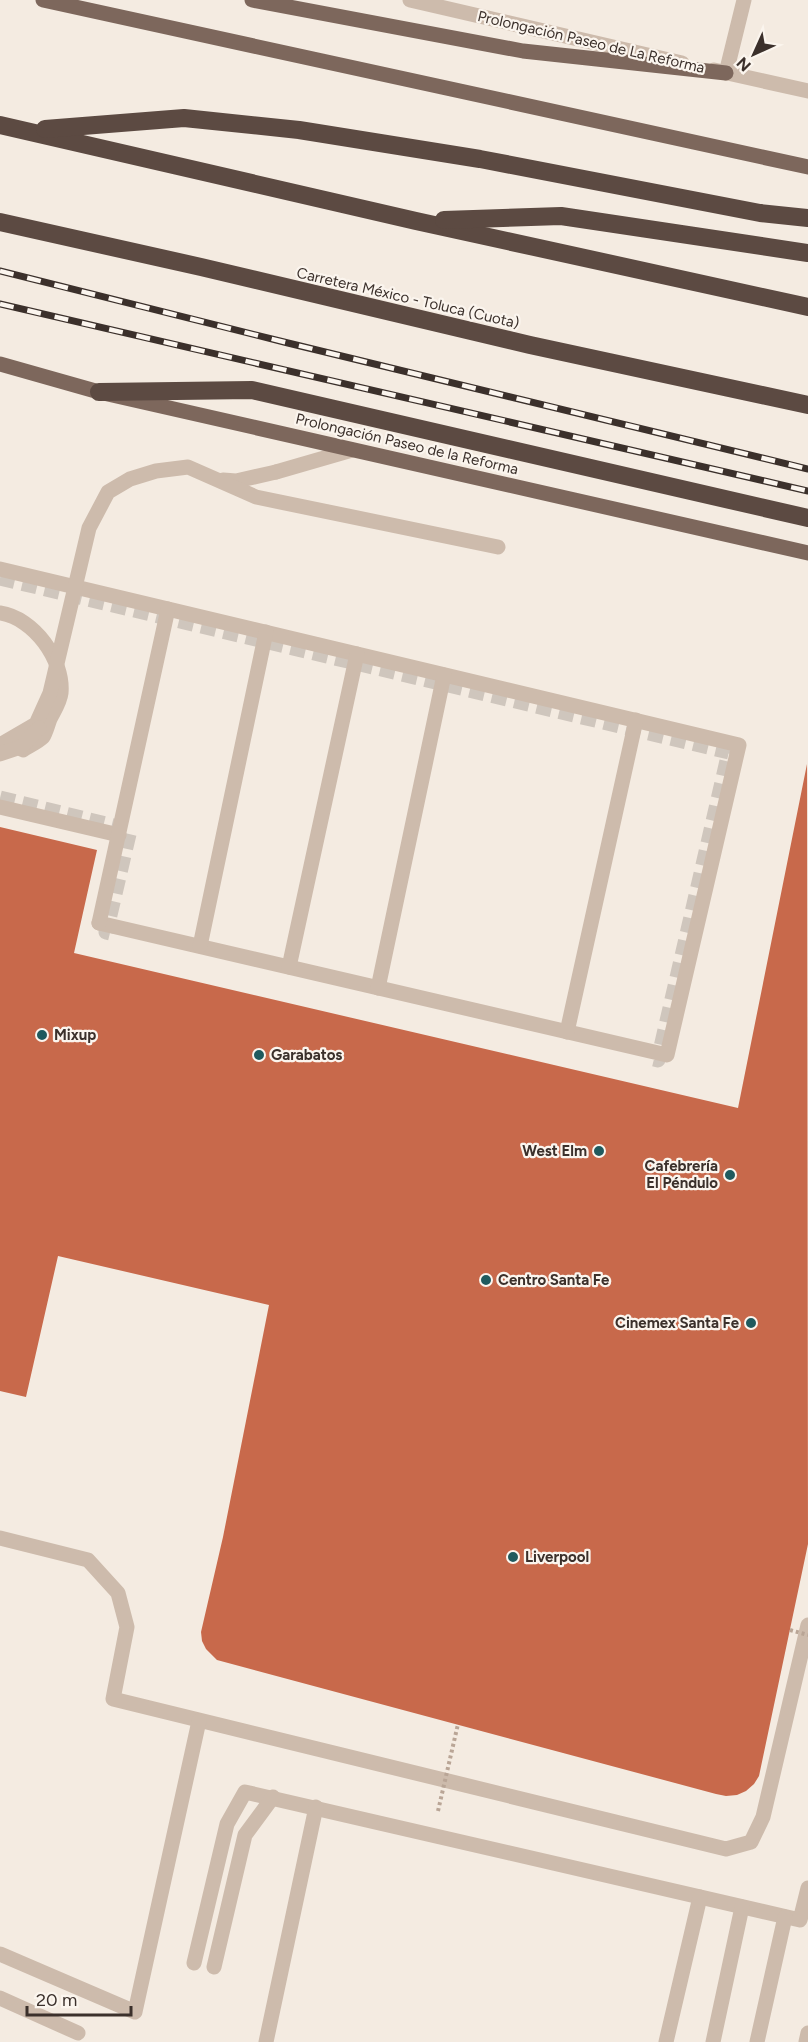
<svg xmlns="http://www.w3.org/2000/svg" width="808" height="2042" font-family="Figtree,sans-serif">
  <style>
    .building { fill: #c8694b }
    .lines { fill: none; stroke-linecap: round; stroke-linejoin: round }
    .minor-tunnel { stroke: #cfc6bd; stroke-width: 15; stroke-dasharray: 15 8; stroke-linecap: butt }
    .minor { stroke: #cdbbac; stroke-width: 15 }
    .major { stroke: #7d675c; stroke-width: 15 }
    .highway { stroke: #5c4a42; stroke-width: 18 }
    .rail-casing { stroke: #3b302b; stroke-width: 7 }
    .rail { stroke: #fbf5ee; stroke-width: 4.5; stroke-dasharray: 14; stroke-linecap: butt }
    .path-bridge { stroke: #b9a596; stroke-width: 4; stroke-dasharray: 3 3; stroke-linecap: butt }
    .minor-bridge { stroke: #cdbbac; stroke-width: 15 }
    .poi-dot { fill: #1f5a5e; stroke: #fbf5ee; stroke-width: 2 }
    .labels { text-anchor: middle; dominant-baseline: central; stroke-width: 4.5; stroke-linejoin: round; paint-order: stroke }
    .street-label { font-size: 15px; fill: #3b302b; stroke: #fbf5ee }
    .poi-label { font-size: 15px; font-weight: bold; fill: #3b302b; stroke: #fbf5ee; text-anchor: start }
  </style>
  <rect width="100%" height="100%" fill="#f4ebe1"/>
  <!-- building -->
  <polygon class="building" points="807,764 808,1544 759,1776 754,1784 746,1791 737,1795 726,1796 716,1794 217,1660 206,1649 202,1641 201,1632 223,1537 269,1305 58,1256 26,1397 0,1391 0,827 97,850 74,953 738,1108"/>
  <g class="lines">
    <!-- minor-tunnel -->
    <g class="minor-tunnel">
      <polyline points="0,578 729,752 658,1060 654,1059"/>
      <polyline points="0,798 130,830 106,932 110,933"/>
    </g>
    <!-- minor -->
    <g class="minor">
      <polyline points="410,0 682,63"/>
      <polyline points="714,70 808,91"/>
      <polyline points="726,73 744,0"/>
      <polyline points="276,472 352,450"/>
      <polyline points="0,569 739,745 667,1055 99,923"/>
      <path d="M0,613c34,5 64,47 61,80 -1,9 -7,18 -11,26 -2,5 -4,13 -7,18 -5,5 -14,9 -20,13"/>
      <polyline points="0,807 119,835"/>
      <polyline points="0,1538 88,1560 118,1593 127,1627 113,1699 726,1849 751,1842 763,1817 808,1625"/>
      <polyline points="0,1954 135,2012 199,1721"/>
      <polyline points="194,1963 227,1824 245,1792 800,1920 808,1888"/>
      <polyline points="214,1967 245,1835 273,1797"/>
      <polyline points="0,1998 78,2033"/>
      <polyline points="266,2042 316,1807"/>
      <polyline points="666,2042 700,1897"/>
      <polyline points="713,2042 742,1907"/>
      <polyline points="757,2042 785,1917"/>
      <polyline points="806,2042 808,2033"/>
    </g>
    <!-- major -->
    <g class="major">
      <polyline points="43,0 808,167"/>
      <polyline points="252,0 523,51 726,73"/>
      <polyline points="0,364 99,392 808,553"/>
    </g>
    <!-- highway -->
    <g class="highway">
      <polyline points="0,125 416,221 808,307"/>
      <polyline points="45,129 184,118 299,130 480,159 760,213 808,218"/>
      <polyline points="444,220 561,216 808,253"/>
      <polyline points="0,222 201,267 530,345 808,405"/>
      <polyline points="99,392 252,390 808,518"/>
    </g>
    <!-- rail casing -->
    <g class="rail-casing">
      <g id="rail">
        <polyline points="0,271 288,343 808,469"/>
        <polyline points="0,304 808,491"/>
      </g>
    </g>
    <!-- rail -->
    <use href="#rail" class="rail"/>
    <!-- path-bridge -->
    <g class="path-bridge">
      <polyline points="790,1630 808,1635"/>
      <polyline points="438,1811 458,1724"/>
    </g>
    <!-- minor-bridge -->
    <g class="minor-bridge">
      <polyline points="223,480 236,481 276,472"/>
      <polyline points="0,745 36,724 50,693 89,528 108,492 130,479 156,471 188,467 256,497 498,547"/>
      <polyline points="0,754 21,747 39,728"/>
      <polyline points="99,923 168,609"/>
      <polyline points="200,946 266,632"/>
      <polyline points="289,967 357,654"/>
      <polyline points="378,988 444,675"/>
      <polyline points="567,1032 636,720"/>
    </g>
  </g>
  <!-- markers -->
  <g class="poi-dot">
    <circle cx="42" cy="1035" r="6"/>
    <circle cx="259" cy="1055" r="6"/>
    <circle cx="599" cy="1151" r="6"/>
    <circle cx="730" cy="1175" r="6"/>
    <circle cx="486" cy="1280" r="6"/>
    <circle cx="751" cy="1323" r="6"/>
    <circle cx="513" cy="1557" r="6"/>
  </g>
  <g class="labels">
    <!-- street labels -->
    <g class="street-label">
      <text transform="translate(591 42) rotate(13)">Prolongación Paseo de La Reforma</text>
      <text transform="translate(408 298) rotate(13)">Carretera México - Toluca (Cuota)</text>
      <text transform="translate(407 444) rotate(13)">Prolongación Paseo de la Reforma</text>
    </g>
    <!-- poi labels -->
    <g class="poi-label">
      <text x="54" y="1035">Mixup</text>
      <text x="271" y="1055">Garabatos</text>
      <text x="587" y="1151" text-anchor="end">West Elm</text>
      <text x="718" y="1166" text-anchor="end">Cafebrería<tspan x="718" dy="17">El Péndulo</tspan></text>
      <text x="498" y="1280">Centro Santa Fe</text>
      <text x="739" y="1323" text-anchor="end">Cinemex Santa Fe</text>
      <text x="525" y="1557">Liverpool</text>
    </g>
  </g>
  <!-- north arrow -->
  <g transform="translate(754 54) rotate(225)" stroke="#fbf5ee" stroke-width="4.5" paint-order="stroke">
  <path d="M0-4.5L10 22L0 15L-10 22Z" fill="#3b302b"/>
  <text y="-9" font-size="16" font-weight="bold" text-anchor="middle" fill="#3b302b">N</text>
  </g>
  <!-- scale -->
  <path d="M27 2006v9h104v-9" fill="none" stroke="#3b302b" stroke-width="3"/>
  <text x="36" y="2006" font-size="18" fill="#3b302b" stroke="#fbf5ee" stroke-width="4.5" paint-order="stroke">20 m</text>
</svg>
